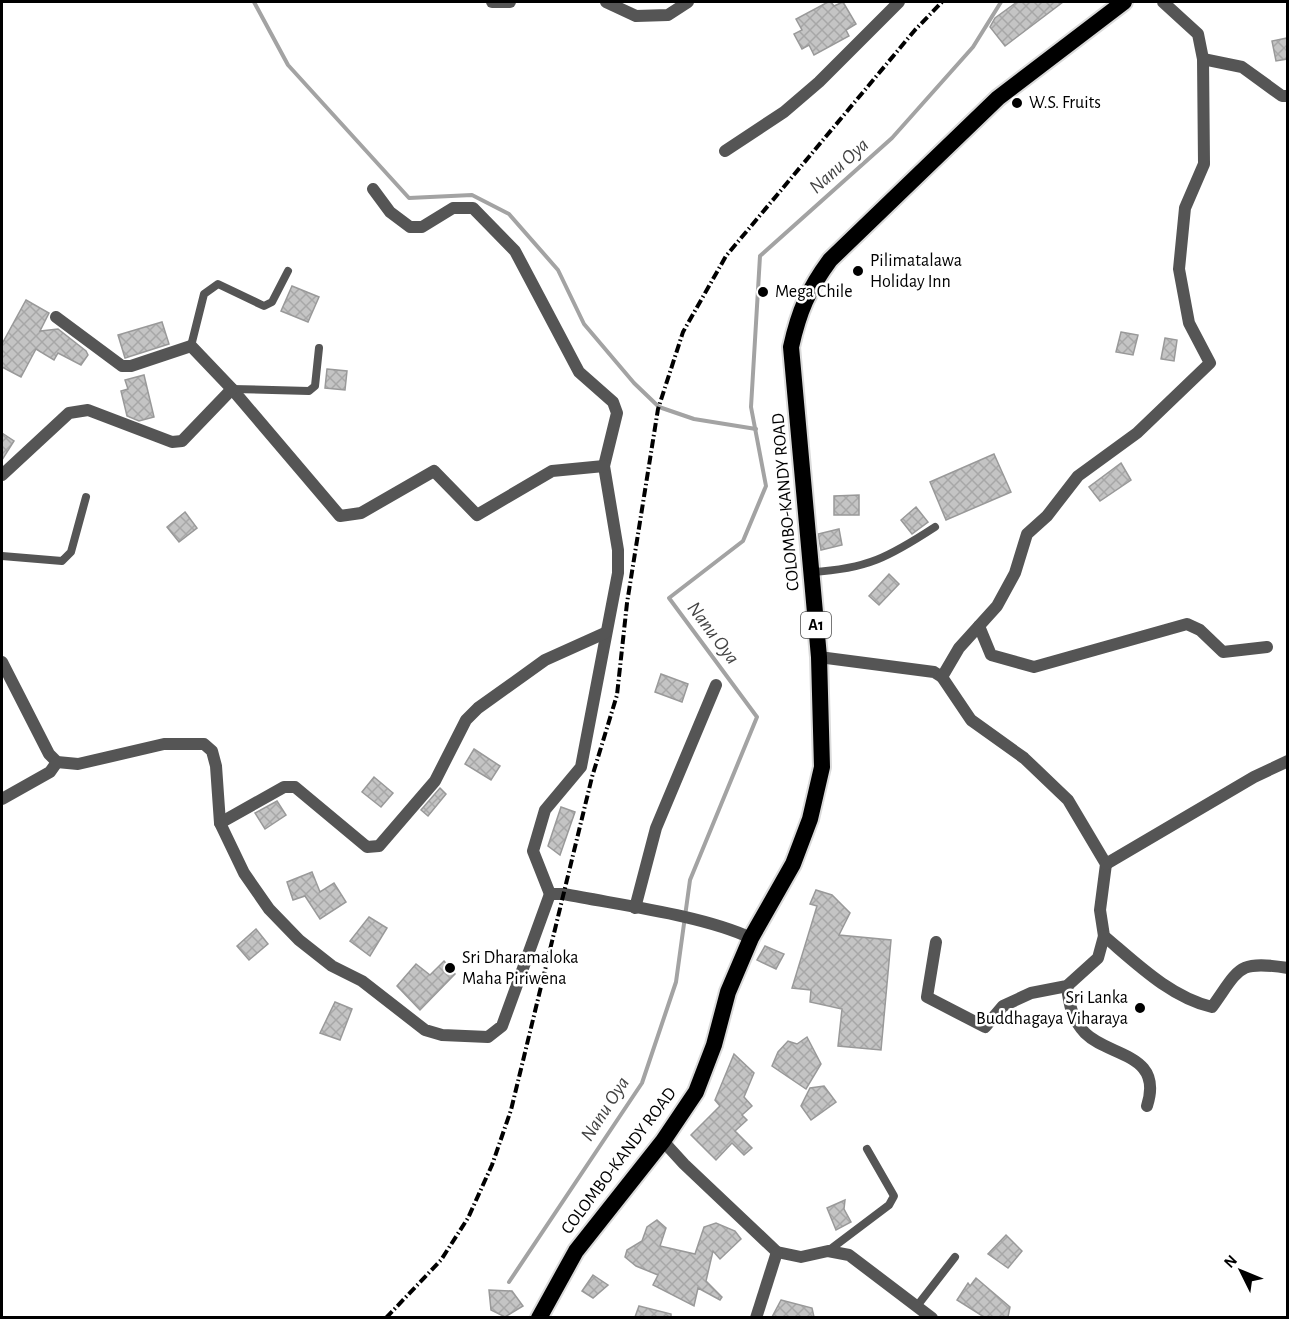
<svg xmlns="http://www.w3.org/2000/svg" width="1289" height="1319" font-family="'Alegreya Sans',sans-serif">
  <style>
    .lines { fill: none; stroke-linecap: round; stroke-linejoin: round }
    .stream { stroke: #a3a3a3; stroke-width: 4 }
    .building { fill: url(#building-cross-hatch); stroke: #999; stroke-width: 1.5 }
    .trunk-casing { stroke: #dbdbdb; stroke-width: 20 }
    .service { stroke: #555; stroke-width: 8 }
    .minor { stroke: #555; stroke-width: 12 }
    .trunk { stroke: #000; stroke-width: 16 }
    .rail { stroke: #000; stroke-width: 4; stroke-dasharray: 9 3 1.5 3; stroke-linecap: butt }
    .poi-dot { fill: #000; stroke: #fff; stroke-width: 2 }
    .labels { text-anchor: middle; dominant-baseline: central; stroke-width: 5; stroke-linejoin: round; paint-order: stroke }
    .shield { fill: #fff; stroke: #4c4c4c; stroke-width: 1.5 }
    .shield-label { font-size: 16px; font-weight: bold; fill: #000 }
    .poi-label { font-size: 18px; fill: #000; stroke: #fff; text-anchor: start }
    .street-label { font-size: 18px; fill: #000; stroke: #fff }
    .water-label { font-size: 20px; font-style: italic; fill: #444; stroke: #fff }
  </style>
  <defs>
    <pattern id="building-cross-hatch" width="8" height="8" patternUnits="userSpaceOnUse" patternTransform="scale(1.5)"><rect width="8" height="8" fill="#c4c4c4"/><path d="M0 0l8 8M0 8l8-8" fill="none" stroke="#a7a7a7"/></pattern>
  </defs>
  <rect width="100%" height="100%" fill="#fff"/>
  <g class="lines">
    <!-- stream -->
    <g class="stream">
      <polyline points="254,2 288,65 409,198 472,195 509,214 558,270 584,324 634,383 659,407 694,419 756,429"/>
      <polyline points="509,1282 642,1083 676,982 690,880 757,717 669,598 743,541 766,486 751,407 760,256 892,138 973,47 1001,2"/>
    </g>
  </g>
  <!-- building -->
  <g class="building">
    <polygon points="828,2 831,2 834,6 843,2 856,24 846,30 849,36 814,55 809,45 802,49 794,34 802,30 796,19"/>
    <polygon points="1017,2 1063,2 1005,46 990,27 995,18"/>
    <polygon points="1287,38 1287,59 1276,61 1272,41"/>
    <polygon points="292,286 319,297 308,322 281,311"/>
    <polygon points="26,300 49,313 40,331 58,329 86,351 88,355 81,365 58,353 54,360 36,349 21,377 2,367 2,344"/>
    <polygon points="162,322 169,344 125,358 118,335"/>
    <polygon points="1121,332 1138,335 1133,355 1116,352"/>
    <polygon points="1165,338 1177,340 1174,361 1161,359"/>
    <polygon points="327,369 347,371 345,390 325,388"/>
    <polygon points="144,375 154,417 139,421 127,416 121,391 128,389 125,380"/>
    <polygon points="2,433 14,441 2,460"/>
    <polygon points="994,454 1011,492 946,520 930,482"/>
    <polygon points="1121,463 1131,480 1100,501 1089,487"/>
    <polygon points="859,495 859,515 834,515 834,496"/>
    <polygon points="916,507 928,522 912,534 901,520"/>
    <polygon points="185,512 197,528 179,542 167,527"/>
    <polygon points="839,529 842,545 821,550 818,534"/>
    <polygon points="889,574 899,584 879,605 869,596"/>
    <polygon points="661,674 688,684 682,702 655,692"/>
    <polygon points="474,749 500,766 491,780 465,764"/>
    <polygon points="374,777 393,793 381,807 362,792"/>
    <polygon points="440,788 446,794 428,816 421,810"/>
    <polygon points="277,801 286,815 265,829 255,813"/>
    <polygon points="561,807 575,812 560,855 548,846"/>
    <polygon points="312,872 320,892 334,883 346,902 320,919 305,896 293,900 287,882"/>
    <polygon points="816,890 832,895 850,913 839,935 891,940 881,1050 838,1046 842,1009 810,1002 811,990 792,988 817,906 810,904"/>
    <polygon points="369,917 387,928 370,956 350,941"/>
    <polygon points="256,929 268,944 249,960 237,946"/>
    <polygon points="765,946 784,954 776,969 757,960"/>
    <polygon points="444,961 455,974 420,1010 397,986 416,964 430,975"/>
    <polygon points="335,1002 352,1009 340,1040 320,1033"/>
    <polygon points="807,1037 821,1064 806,1089 772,1066 778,1052 788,1041 797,1044"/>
    <polygon points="734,1054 754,1073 744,1097 752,1106 742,1115 747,1120 735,1131 752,1148 744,1155 732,1143 716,1160 691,1135 720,1106 715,1100"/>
    <polygon points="824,1086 836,1102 811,1120 801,1106 810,1088"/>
    <polygon points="845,1200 844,1209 851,1222 836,1230 827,1208"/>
    <polygon points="657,1220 666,1228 660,1246 695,1254 704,1227 716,1223 735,1231 741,1239 720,1259 713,1251 706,1281 722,1297 720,1300 698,1288 694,1306 653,1285 658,1275 636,1266 625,1257 627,1250 642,1241 647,1227"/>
    <polygon points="1006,1235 1022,1251 1008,1268 988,1254"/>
    <polygon points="593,1275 608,1285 593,1298 582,1291"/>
    <polygon points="976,1278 1010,1307 1008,1317 984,1317 957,1300 968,1283 970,1286"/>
    <polygon points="489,1290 512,1291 523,1306 505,1317 491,1310"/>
    <polygon points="781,1300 812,1308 814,1317 772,1317"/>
    <polygon points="639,1306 671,1314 671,1317 635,1317"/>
  </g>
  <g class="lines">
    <!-- trunk casing -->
    <g class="trunk-casing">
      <path id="trunk" d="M539,1318l37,-67 87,-110 33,-49 18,-47 14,-53 23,-54 42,-74 17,-45 12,-52 -3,-110 -28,-310c8,-36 17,-57 39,-87l168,-162 126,-96"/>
    </g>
    <!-- service -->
    <g class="service">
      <polyline points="191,346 204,294 218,284 264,306 272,302 288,271"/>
      <polyline points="232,389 309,391 315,386 319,348"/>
      <polyline points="2,556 62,561 71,552 86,497"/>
      <path d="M812,572c55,-3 77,-15 123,-45"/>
      <polyline points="828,1251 889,1205 894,1196 867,1149"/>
      <polyline points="917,1306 955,1257"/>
    </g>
    <!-- minor -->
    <g class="minor">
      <polyline points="492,2 510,2"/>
      <polyline points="606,2 636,16 668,15 688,2"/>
      <polyline points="1203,59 1242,67 1282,96 1288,96"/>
      <polyline points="725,151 784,112 819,82 899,2"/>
      <polyline points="373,189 390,212 410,227 422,227 453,208 473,208 515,251 579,372 613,402 617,413 604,466 618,550 618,573 581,767 545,810 533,851 550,894"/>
      <polyline points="56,317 122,366 131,366 191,346 232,389 340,516 361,513 434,471 477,515 552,471 604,466"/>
      <polyline points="2,475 69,413 88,410 172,442 182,441 232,389"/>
      <polyline points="979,626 991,655 1034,667 1187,624 1200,630 1223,652 1267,647"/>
      <path d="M819,657l115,15 8,5 29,43 53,38 44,42 38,64 -6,46 4,26c32,27 66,61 108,71 28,-39 25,-47 76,-39"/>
      <path d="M2,662l47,92 8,8 21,2 86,-20h40l8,7 4,15 4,57 24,50 25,36 30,31 33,26 30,15 63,49 17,5 46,2 14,-11 48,-132h14c55,11 138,21 187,44"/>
      <polyline points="942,677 959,648 997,606 1015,573 1027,534 1047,516 1078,476 1137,433 1210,363 1189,323 1179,269 1185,208 1204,164 1203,59 1198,34 1163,2"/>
      <polyline points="2,799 50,772 57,762"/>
      <polyline points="220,823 284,787 295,787 367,847 379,846 435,781 466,720 478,708 545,660 605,633"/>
      <polyline points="1106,864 1254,777 1288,761"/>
      <polyline points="635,908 656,828 716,685"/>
      <polyline points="936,942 927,997 985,1027 1003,1006 1031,993 1067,986 1098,958 1104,936"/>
      <path d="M1067,986c2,18 5,33 18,47 24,24 79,20 62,73"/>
      <polyline points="663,1141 684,1164 777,1252 801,1257 828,1251 849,1255 932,1318"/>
      <polyline points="756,1318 777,1252"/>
    </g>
    <!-- trunk -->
    <use href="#trunk" class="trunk"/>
    <!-- rail -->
    <polyline class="rail" points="386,1318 441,1260 468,1218 492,1165 511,1110 592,777 617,695 627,603 658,409 683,332 726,256 915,30 942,2"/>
  </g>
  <!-- markers -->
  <g class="poi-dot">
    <circle cx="1017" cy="103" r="6"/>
    <circle cx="858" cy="271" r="6"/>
    <circle cx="763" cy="292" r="6"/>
    <circle cx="450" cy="968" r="6"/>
    <circle cx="1140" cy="1008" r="6"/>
  </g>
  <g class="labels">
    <!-- shield labels -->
    <rect class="shield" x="801" y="612" width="30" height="26" rx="4.5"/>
    <g class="shield-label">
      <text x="816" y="625">A1</text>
    </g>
    <!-- poi labels -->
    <g class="poi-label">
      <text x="1029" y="103">W.S. Fruits</text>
      <text x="870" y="261">Pilimatalawa<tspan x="870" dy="21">Holiday Inn</tspan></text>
      <text x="775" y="292">Mega Chile</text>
      <text x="462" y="958">Sri Dharamaloka<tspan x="462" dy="21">Maha Piriwena</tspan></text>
      <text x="1128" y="998" text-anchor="end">Sri Lanka<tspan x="1128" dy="21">Buddhagaya Viharaya</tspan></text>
    </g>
    <!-- street labels -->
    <g class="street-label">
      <text transform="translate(786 502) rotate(-95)">COLOMBO-KANDY ROAD</text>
      <text transform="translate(619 1161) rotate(-53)">COLOMBO-KANDY ROAD</text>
    </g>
    <!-- water labels -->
    <g class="water-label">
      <text transform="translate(839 166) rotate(-42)">Nanu Oya</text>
      <text transform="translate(713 633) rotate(53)">Nanu Oya</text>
      <text transform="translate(605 1109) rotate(-57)">Nanu Oya</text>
    </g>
  </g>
  <!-- border -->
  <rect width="1289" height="1319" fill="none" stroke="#000000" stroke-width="6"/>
  <!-- north arrow -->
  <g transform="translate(1241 1271) rotate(313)" stroke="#ffffff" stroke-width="4.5" paint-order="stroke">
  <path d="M0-4.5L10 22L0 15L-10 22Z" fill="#000000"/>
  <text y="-9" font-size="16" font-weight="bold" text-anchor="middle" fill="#000000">N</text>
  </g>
</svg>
